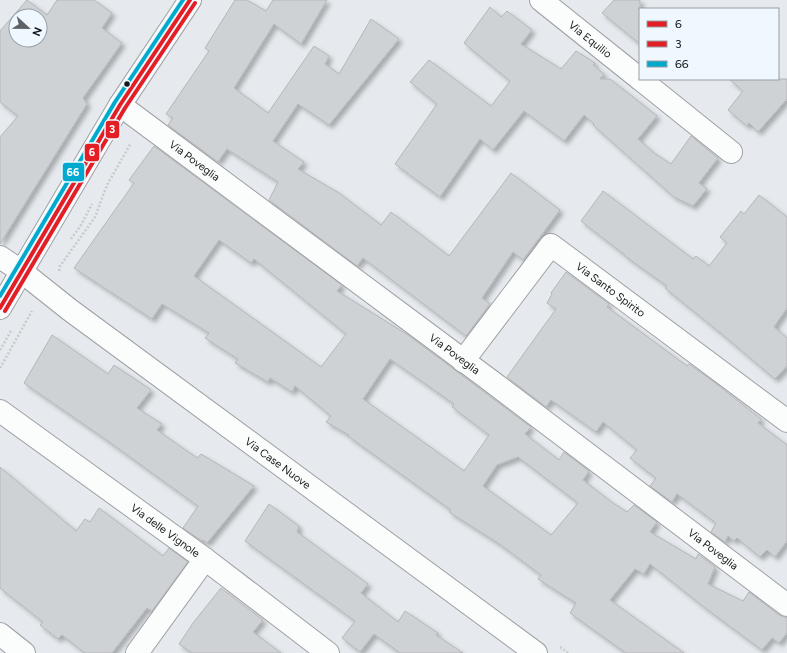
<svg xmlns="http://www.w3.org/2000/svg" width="787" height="653" font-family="Figtree,sans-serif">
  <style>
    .building { fill: #cfd2d5; stroke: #b4b7ba; fill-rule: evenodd; filter: url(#shadow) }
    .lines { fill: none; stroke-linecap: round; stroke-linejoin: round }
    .minor-casing { stroke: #9ea1a4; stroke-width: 24 }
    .tertiary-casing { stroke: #9ea1a4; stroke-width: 24 }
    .path { stroke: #c8c9ca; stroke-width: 2.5; stroke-dasharray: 2 2; stroke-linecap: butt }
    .minor { stroke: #fbfcfc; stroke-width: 22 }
    .tertiary { stroke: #fbfcfc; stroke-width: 22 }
    .bus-1-casing { stroke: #eff8fe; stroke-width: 7 }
    .bus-2-casing { stroke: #eff8fe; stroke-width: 7 }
    .bus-3-casing { stroke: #eff8fe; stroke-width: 7 }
    .bus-1 { stroke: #e31e24; stroke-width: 4 }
    .bus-2 { stroke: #e31e24; stroke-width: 4 }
    .bus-3 { stroke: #00a9ce; stroke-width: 4 }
    .bus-dot { fill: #15181a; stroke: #eff8fe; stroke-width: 1.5 }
    .labels { text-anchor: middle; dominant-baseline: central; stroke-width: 4; stroke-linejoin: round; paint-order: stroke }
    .street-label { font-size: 11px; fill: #15181a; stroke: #eff8fe }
    .line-badge { stroke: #eff8fe; stroke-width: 1.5 }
    .badge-label { font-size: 11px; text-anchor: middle; font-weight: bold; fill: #fff }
  </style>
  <defs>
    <filter id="shadow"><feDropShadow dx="3.5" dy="3.5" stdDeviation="2" flood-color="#0004"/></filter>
  </defs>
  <rect width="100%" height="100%" fill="#e6eaee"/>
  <!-- building -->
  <g class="building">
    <path d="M27,0l20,15 10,-15h37l18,13 -10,15 20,15 -39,55 4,6 -87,140v-107l18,-21 -18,-14v-71zM16,16h24v24h-24z"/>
    <polygon points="235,0 247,0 266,11 273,0 327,0 301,44 274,24 234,88 268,113 314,46 329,56 325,64 339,74 371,19 399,39 329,125 298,104 273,141 304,162 298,169 339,193 381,225 391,212 449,256 511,173 560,210 523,260 513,252 482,298 490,304 466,336 363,258 357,266 269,200 278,182 227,149 218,162 168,125 173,118 166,114 209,51 205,48"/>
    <polygon points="614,0 640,0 640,44 602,13"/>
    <polygon points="490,7 501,17 507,11 532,30 521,44 561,69 576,51 595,63 593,65 604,74 600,79 610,79 657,116 638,139 654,153 671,164 691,136 718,158 699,183 707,189 693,206 674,197 593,125 594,124 584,115 564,141 524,111 493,150 480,139 440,197 395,164 437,104 410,82 429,60 491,106 510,81 464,43"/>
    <polygon points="729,79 787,79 787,99 758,132 749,123 747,126 728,110 743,91"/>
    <path d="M154,146l188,139 -5,6 71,44 123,92 -6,7 34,26 5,-8 25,19 -6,9 27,21 17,11 7,-7 23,17 -7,10 46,27 2,-5 17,13 -7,17 35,17 6,-9 30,23 8,3v15l-8,10 -7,-5 -10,12 -58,-43 -54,-43 -6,10 -9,-5 -25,31 74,53h-58l-56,-40 6,-10 -38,-24 3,-4 -43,-32 -49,-31 2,-2 -103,-74 1,-1 -23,-13 5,-6 -36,-30 -3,6 -22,-14 -2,4 -33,-19 3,-4 -33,-21 4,-5 -47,-29 -10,15 -78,-51 60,-85 -5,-3zM219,240l32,23 3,-4 92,75 -25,33 -127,-91zM390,359l64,45 -2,3 37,28 -25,36 -101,-72zM518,457l60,46 -27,32 -68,-49 14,-21z"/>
    <polygon points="603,191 693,259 696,256 709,266 727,243 720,237 741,211 744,214 759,195 787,217 787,308 774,327 787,338 787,366 775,379 723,335 665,288 667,286 625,256 625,255 581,221"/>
    <polygon points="566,272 609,304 607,307 687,366 689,364 714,382 761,419 758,423 787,445 787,541 775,557 767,550 760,557 737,538 734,541 728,536 725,542 711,532 716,523 677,494 672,502 650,486 656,478 630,458 637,450 603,422 596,432 551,400 546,407 507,377 556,309 547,303 552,294 551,293"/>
    <polygon points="52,335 108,374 114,365 151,390 137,408 162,424 157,430 197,458 201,454 254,486 207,543 203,540 202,541 183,528 198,506 101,436 24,383"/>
    <polygon points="0,467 76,531 85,519 90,522 99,508 163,556 169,548 188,562 152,611 147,608 112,653 85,653 62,635 58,639 40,625 43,622 0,588"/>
    <polygon points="269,504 299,526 297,532 368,584 361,593 398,622 405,611 438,633 436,635 463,653 400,653 374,634 360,652 342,638 355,621 245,541"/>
    <polygon points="221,588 263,620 253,632 281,653 192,653 179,644 193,623"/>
  </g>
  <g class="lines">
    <!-- minor casing -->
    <g class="minor-casing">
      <g id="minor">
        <path id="s1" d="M541,0l99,79"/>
        <polyline points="640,79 731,152"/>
        <path id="s2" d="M120,105l367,273 300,227"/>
        <path id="s3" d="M0,257l21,14 49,39 466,343"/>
        <path id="s4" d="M463,361l88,-116 236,176"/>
        <path id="s5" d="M0,411l205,148 123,94"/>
        <polyline points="0,634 24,653"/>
        <polyline points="137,653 205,559"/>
      </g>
    </g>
    <!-- tertiary casing -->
    <g class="tertiary-casing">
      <polyline id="tertiary" points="0,308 120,105 190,0"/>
    </g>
    <!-- path -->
    <g class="path">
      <polyline points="71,239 81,225 92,204"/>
      <polyline points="59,271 60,266 95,217 107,185 131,143"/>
      <polyline points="0,350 11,331"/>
      <polyline points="0,368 32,311"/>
      <polyline points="560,647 568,653"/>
    </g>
    <!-- minor -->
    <use href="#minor" class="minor"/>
    <!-- tertiary -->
    <use href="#tertiary" class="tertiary"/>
    <!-- bus-1 casing -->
    <g class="bus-1-casing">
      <polyline id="bus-1" points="0,308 120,105 190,0"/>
    </g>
    <!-- bus-2 casing -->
    <g class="bus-2-casing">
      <polyline id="bus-2" points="5,311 125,108 195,3"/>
    </g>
    <!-- bus-3 casing -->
    <g class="bus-3-casing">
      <polyline id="bus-3" points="0,296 115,102 183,0"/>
    </g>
    <!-- bus-1 -->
    <use href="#bus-1" class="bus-1"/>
    <!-- bus-2 -->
    <use href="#bus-2" class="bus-2"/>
    <!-- bus-3 -->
    <use href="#bus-3" class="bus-3"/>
  </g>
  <!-- markers -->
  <circle class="bus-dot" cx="127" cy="84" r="3.5"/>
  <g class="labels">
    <!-- street labels -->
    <g class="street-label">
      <text stroke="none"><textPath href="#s1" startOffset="63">Via Equilio</textPath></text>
      <text stroke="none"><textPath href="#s2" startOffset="93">Via Poveglia</textPath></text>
      <text stroke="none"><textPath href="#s4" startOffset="220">Via Santo Spirito</textPath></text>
      <text stroke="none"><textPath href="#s2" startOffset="417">Via Poveglia</textPath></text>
      <text stroke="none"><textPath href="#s3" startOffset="346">Via Case Nuove</textPath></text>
      <text stroke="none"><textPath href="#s5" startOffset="204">Via delle Vignole</textPath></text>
      <text stroke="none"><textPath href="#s2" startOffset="741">Via Poveglia</textPath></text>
    </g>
  </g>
  <g class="line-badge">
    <rect x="105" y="120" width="15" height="19" rx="4" fill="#e31e24"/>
    <rect x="84" y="143" width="16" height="19" rx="4" fill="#e31e24"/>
    <rect x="62" y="162" width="23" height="20" rx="4" fill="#00a9ce"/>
  </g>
  <g class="badge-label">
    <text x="112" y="133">3</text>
    <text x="92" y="156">6</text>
    <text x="73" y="176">66</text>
  </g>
  <!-- legend -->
  <rect x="639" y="8" width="140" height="72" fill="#eff8fe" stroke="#989ea3"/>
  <rect x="647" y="21" width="20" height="6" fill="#e31e24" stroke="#989ea3"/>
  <text x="675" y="28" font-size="12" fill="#15181a">6</text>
  <rect x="647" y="41" width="20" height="6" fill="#e31e24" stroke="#989ea3"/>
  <text x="675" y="48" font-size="12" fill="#15181a">3</text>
  <rect x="647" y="61" width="20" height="6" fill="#00a9ce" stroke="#989ea3"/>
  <text x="675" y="68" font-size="12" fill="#15181a">66</text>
  <!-- north arrow -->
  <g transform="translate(28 28) rotate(112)"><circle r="19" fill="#eff8fe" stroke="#989ea3"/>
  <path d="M0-3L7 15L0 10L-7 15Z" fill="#5e6264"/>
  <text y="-6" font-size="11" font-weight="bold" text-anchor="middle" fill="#15181a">N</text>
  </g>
</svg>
